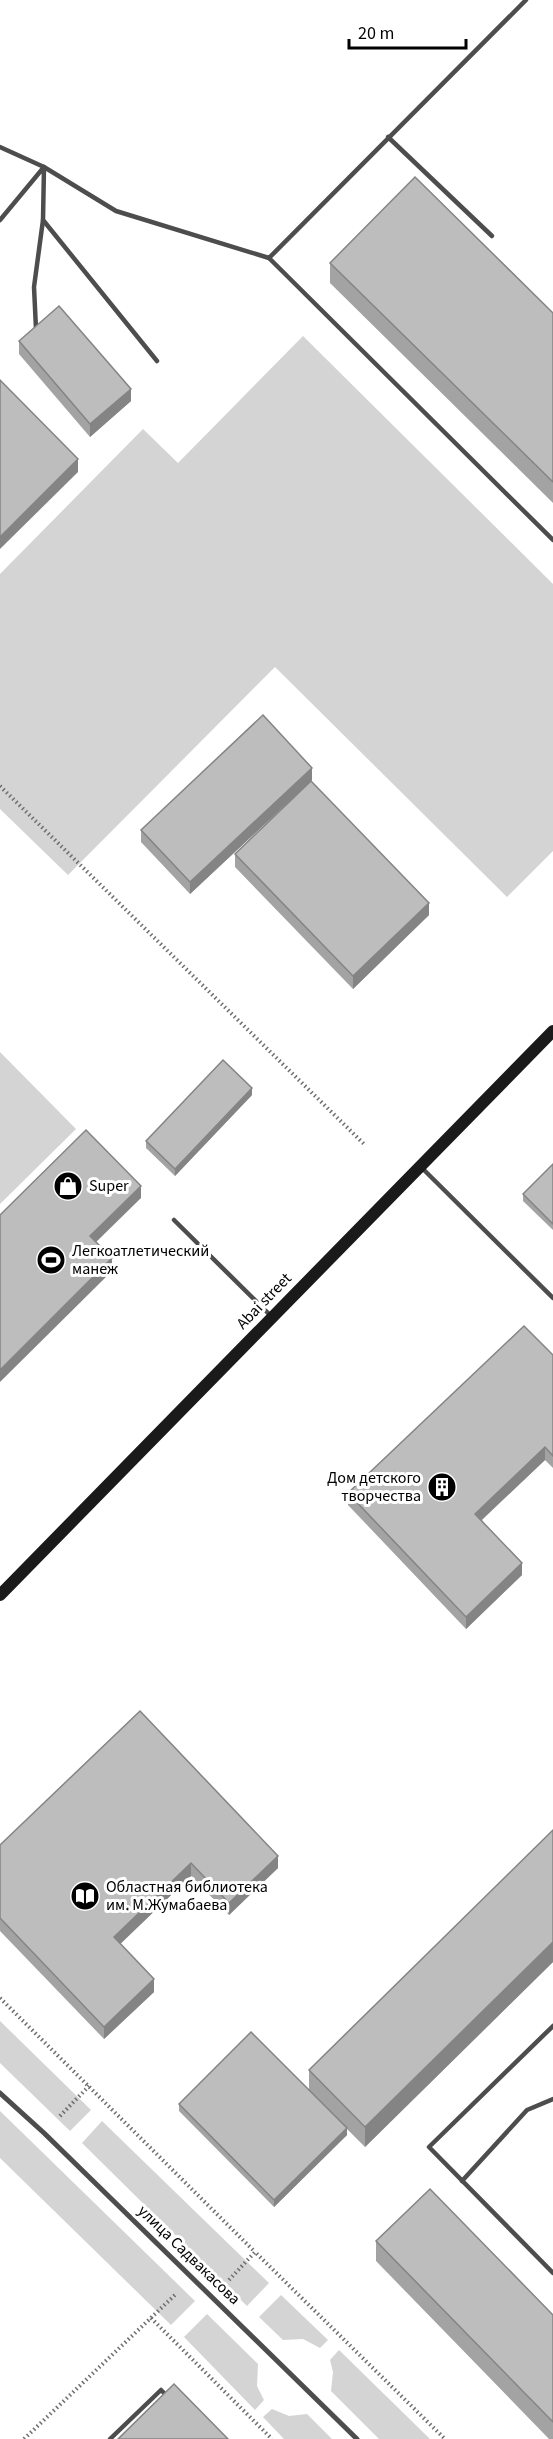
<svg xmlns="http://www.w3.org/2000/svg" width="553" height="2439" font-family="'Source Sans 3',sans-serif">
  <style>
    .green { fill: #d4d4d4 }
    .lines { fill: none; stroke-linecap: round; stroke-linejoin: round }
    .path { stroke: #6f6f6f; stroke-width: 4; stroke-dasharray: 1.5 3; stroke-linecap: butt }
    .service { stroke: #4d4d4d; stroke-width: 4.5 }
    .pedestrian { stroke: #4d4d4d; stroke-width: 5 }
    .secondary { stroke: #1a1a1a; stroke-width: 12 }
    .wall { fill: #a3a3a3 }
    .shaded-wall { fill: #848484 }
    .building { fill: #bdbdbd; stroke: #848484; stroke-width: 1.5 }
    .labels { text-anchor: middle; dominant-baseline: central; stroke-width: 6; stroke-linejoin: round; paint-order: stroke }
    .poi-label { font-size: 16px; fill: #000; stroke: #fff; text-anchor: start }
    .street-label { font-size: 16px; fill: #000; stroke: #fff }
  </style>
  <rect width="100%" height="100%" fill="#fff"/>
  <!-- green -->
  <g class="green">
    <polygon points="303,336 553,584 553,851 507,897 275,667 68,875 0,809 0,574 143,429 178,463"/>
    <polygon points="0,1052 76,1129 0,1204"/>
    <polygon points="0,2021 91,2110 70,2131 0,2063"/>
    <polygon points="0,2111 195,2301 171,2325 0,2158"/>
    <polygon points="102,2121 269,2283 247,2306 82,2143"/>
    <polygon points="281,2295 328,2340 320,2348 303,2339 283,2340 259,2317"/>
    <polygon points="207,2314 258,2364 257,2386 264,2400 255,2410 184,2337"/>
    <polygon points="339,2350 430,2439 379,2439 331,2391 333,2372 330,2360"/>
    <polygon points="272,2409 289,2416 307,2414 332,2439 284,2439 263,2417"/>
  </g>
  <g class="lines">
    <!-- path -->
    <g class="path">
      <polyline points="0,786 364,1144"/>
      <polyline points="0,1998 255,2252"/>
      <polyline points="60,2116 89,2086"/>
      <polyline points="229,2280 255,2252 445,2439"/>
      <polyline points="151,2318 272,2439"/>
      <polyline points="24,2439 177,2293"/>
    </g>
    <!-- service -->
    <g class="service">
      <polyline points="388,137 492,236"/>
      <polyline points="0,147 44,167 116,211 269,258 526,0"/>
      <polyline points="0,220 44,167 43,220 157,361"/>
      <polyline points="269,258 553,540"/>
      <polyline points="36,329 34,287 43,220"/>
      <polyline points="422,1168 553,1298"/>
      <polyline points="174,1220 272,1317"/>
      <polyline points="553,2026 429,2147 553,2273"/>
      <polyline points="462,2181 527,2110 553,2099"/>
      <polyline points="110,2439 161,2390 168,2397"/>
    </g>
    <!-- pedestrian -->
    <polyline class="pedestrian" points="0,2093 44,2133 357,2439"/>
    <!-- secondary -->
    <polyline class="secondary" points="0,1595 553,1031"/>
  </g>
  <!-- wall -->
  <g class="wall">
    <polygon points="330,263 553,313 553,503 330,283"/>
    <polygon points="19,341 131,401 90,437 19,354"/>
    <polygon points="312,780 190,894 141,842 141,830"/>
    <polygon points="235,854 429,915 353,989 235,867"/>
    <polygon points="252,1095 175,1176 146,1148 146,1141"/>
    <polygon points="553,1164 553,1230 523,1201 523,1194"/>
    <polygon points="553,1355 553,1468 545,1460 482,1520 522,1575 466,1629 348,1505 348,1493"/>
    <polygon points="553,1830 553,1962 365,2147 347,2129 347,2135 274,2207 179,2111 179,2104 309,2090 309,2070"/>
    <polygon points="0,1845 278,1868 229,1915 191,1876 120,1944 154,1992 104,2039 0,1931"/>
    <polygon points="376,2241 553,2315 553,2439 549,2439 376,2261"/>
  </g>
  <!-- shaded-wall -->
  <g class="shaded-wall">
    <polygon points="131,389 131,401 90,437 90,424"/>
    <polygon points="78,459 78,472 0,549 0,537"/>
    <polygon points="312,768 312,780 190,894 190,882"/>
    <polygon points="429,903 429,915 353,989 353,976"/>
    <polygon points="252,1088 252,1095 175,1176 175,1169"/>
    <polygon points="141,1186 141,1198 90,1248 90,1236"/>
    <polygon points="112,1258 112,1271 0,1382 0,1370"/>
    <polygon points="545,1447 545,1460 475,1526 475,1514"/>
    <polygon points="522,1563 522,1575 466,1629 466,1617"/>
    <polygon points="278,1856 278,1868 229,1915 229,1903"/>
    <polygon points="191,1863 191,1876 114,1950 114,1937"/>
    <polygon points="553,1942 553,1962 365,2147 365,2127"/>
    <polygon points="154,1979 154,1992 104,2039 104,2027"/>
    <polygon points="347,2128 347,2135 274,2207 274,2200"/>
  </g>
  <!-- building -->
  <g class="building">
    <polygon points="415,177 553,313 553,482 330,263"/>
    <polygon points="59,306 131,389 90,424 19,341"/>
    <polygon points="0,380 78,459 0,537"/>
    <polygon points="263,715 312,768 190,882 141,830"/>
    <polygon points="311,781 429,903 353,976 235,854"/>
    <polygon points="223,1060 252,1088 175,1169 146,1141"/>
    <polygon points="86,1130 141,1186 90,1236 112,1258 0,1370 0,1215"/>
    <polygon points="553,1164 553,1224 523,1194"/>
    <polygon points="524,1326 553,1355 553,1456 545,1447 475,1514 522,1563 466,1617 348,1493"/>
    <polygon points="140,1711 278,1856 229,1903 191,1863 114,1937 154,1979 104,2027 0,1918 0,1845"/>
    <polygon points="553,1830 553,1942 365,2127 309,2070"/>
    <polygon points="251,2032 347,2128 274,2200 179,2104"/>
    <polygon points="430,2189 553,2315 553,2422 376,2241"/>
    <polygon points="174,2384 228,2439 118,2439"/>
  </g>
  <!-- icons -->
  <defs>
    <g id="shop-disc" transform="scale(1.5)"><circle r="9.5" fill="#000" stroke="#fff"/><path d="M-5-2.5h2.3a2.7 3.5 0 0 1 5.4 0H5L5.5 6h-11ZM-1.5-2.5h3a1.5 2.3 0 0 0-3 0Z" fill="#fff"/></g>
    <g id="stadium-disc" transform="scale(1.5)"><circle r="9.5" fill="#000" stroke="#fff"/><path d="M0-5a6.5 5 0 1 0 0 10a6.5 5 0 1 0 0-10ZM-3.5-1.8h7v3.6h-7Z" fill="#fff"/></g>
    <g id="building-disc" transform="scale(1.5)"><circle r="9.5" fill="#000" stroke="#fff"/><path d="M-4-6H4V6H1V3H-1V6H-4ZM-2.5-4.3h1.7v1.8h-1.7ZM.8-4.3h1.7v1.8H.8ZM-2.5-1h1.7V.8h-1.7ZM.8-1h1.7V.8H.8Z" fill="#fff"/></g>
    <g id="library-disc" transform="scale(1.5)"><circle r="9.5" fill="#000" stroke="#fff"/><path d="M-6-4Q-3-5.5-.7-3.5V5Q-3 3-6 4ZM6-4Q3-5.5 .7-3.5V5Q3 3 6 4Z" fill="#fff"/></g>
  </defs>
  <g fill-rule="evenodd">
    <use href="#shop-disc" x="68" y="1186"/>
    <use href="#stadium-disc" x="51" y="1260"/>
    <use href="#building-disc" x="442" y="1487"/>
    <use href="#library-disc" x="85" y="1896"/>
  </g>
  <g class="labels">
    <!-- poi labels -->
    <g class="poi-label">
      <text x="89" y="1186">Super</text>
      <text x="72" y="1251">Легкоатлетический<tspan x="72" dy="18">манеж</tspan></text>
      <text x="421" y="1478" text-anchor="end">Дом детского<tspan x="421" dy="18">творчества</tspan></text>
      <text x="106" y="1887">Областная библиотека<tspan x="106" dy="18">им. М.Жумабаева</tspan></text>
    </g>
    <!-- street labels -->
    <g class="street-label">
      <text transform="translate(264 1301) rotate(-46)">Abai street</text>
      <text transform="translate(189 2255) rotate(44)">улица Садвакасова</text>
    </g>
  </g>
  <!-- scale -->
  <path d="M349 39v9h117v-9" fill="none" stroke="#000000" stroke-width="3"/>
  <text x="358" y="39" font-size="18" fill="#000000" stroke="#ffffff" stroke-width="4.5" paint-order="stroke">20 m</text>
</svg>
